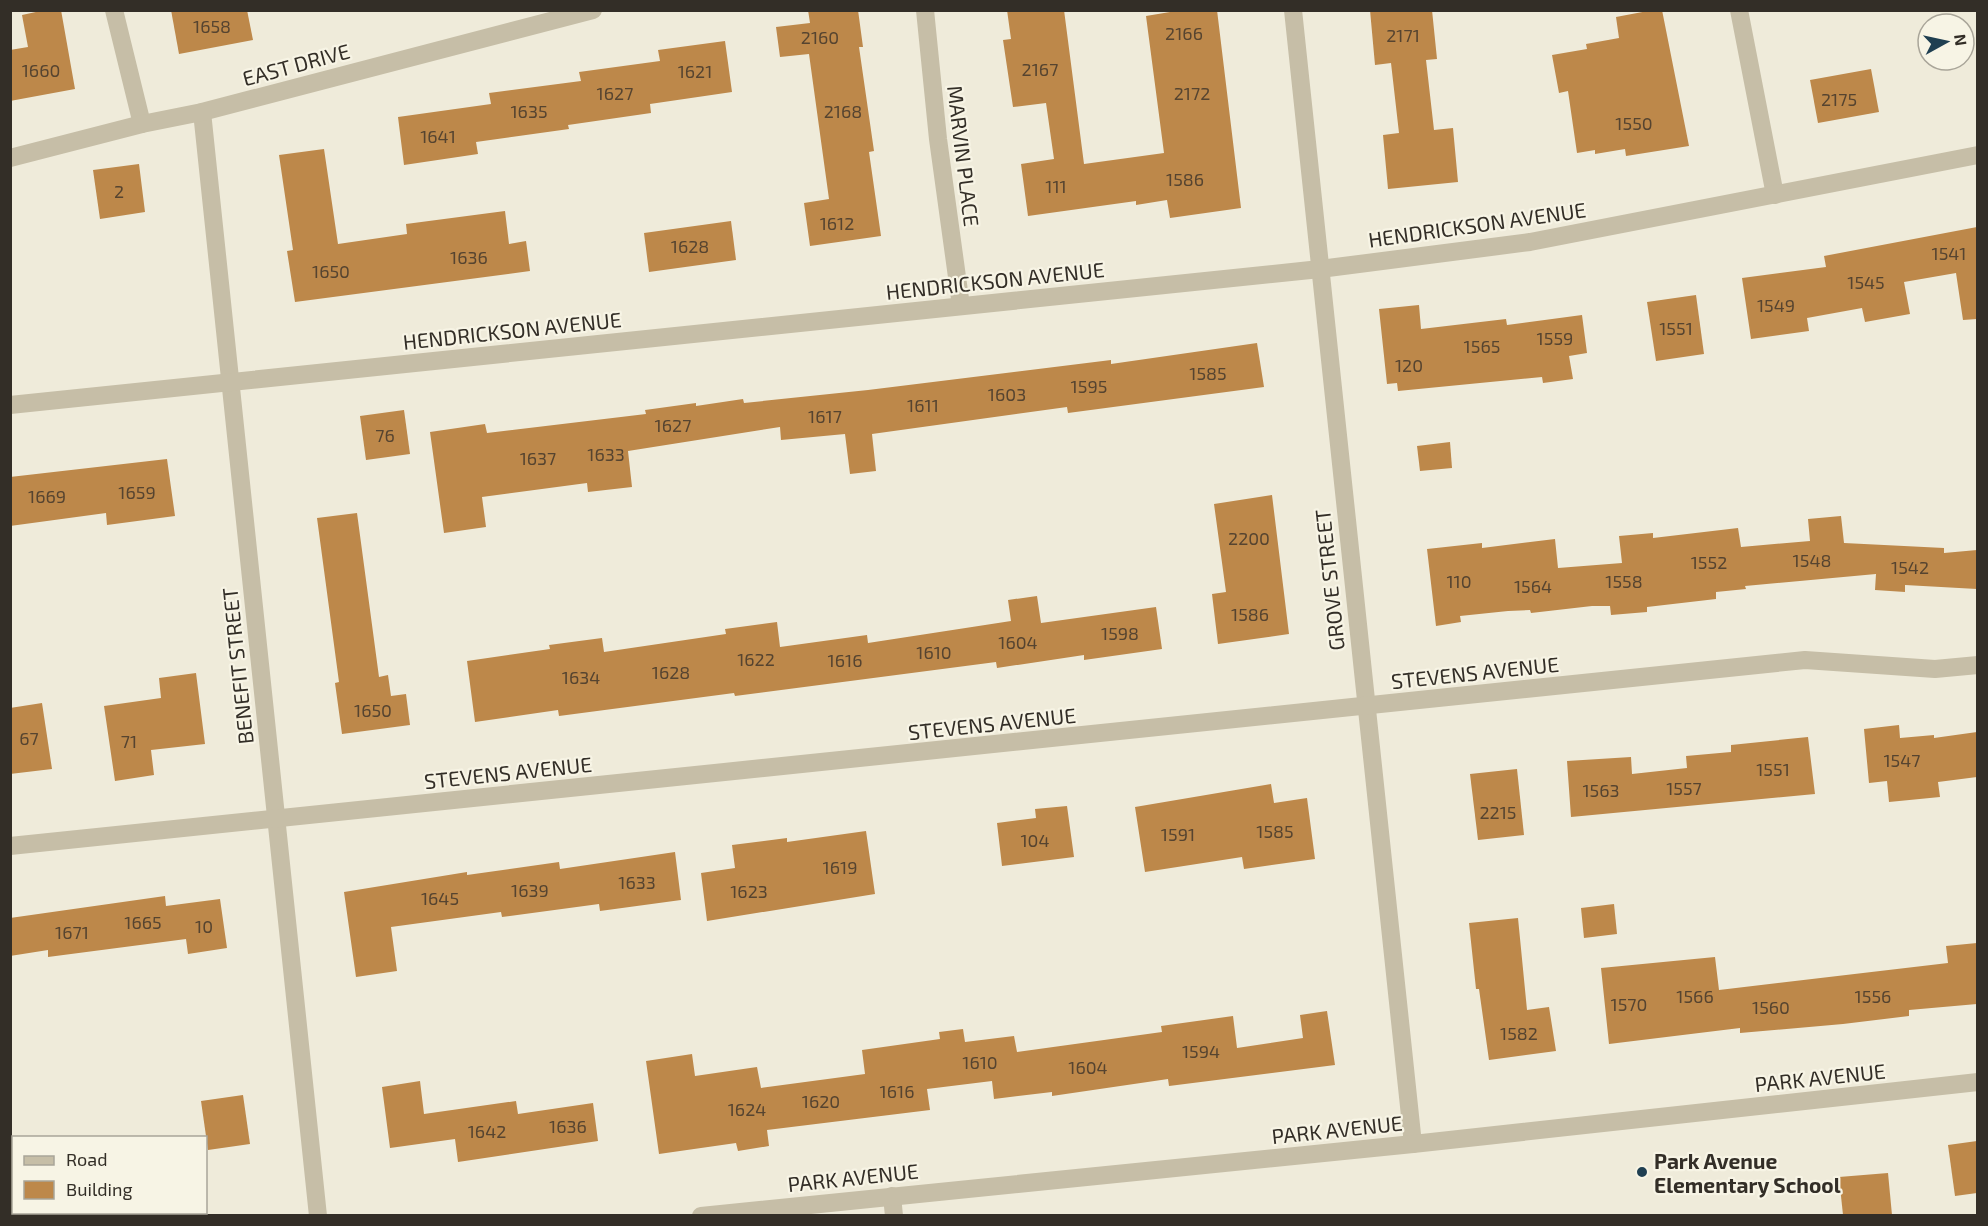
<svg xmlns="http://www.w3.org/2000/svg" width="1988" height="1226" font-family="'Exo 2',sans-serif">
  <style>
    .building { fill: #bd884a }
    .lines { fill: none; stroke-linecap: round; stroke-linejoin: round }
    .minor { stroke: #c6bea7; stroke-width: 18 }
    .poi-dot { fill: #1f3f51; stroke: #f7f4e5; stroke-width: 2 }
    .labels { text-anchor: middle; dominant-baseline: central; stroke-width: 4.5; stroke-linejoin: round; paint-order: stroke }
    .number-label { font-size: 18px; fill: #564430 }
    .street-label { font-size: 21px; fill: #332e27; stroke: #f7f4e5 }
    .poi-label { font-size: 21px; font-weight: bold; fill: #332e27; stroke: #f7f4e5; text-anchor: start }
  </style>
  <rect width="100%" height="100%" fill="#efebda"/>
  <!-- building -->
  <g class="building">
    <polygon points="45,10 61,10 75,89 10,101 10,50 28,47 22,15"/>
    <polygon points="171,10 247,10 253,40 179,54"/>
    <polygon points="808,10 858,10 863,47 859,47 874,151 869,152 881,236 810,246 804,203 829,199 809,54 780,57 776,27 810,23"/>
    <polygon points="1007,10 1064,10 1084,164 1164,153 1146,16 1182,10 1217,10 1241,208 1170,218 1167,200 1136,205 1136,201 1028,216 1021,164 1054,159 1046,103 1013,107 1003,40 1011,39"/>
    <polygon points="1370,10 1432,10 1437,59 1426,60 1434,130 1453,128 1458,182 1388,189 1383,135 1399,133 1391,63 1375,65"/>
    <polygon points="1653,10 1662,10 1689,146 1626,156 1625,149 1595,154 1595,150 1577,153 1568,91 1559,93 1552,55 1587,49 1586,44 1619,38 1616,17"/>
    <polygon points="725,41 732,92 650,104 651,113 568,125 569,129 476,142 478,154 404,165 398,117 491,104 489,93 581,81 579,72 660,61 658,50"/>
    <polygon points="1871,69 1879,112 1818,123 1810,80"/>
    <polygon points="324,149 338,244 407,234 406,224 505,211 509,244 526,241 530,271 295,302 287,251 293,250 279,155"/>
    <polygon points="139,164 145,212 100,219 93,170"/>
    <polygon points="731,221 736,260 649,272 644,233"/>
    <polygon points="1977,227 1977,319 1963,320 1956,273 1904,282 1910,314 1865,322 1862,308 1807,318 1809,331 1751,339 1742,278 1826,267 1824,256"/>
    <polygon points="1696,295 1704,354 1656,361 1647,302"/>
    <polygon points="1419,305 1421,329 1506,319 1507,325 1582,315 1587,353 1569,356 1573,379 1543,383 1542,377 1398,391 1397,383 1387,384 1379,309"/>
    <polygon points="1257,343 1264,387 1068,413 1067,407 872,434 876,471 850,474 845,434 781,440 780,427 628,451 632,487 588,492 587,483 482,497 486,527 444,533 430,432 485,424 487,433 646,414 645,410 696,403 696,406 743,399 744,403 868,390 1111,360 1111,364"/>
    <polygon points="404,410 410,454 366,460 360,416"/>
    <polygon points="1450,442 1452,468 1420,471 1417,446"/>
    <polygon points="167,459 175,516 107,525 106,513 10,526 10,477"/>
    <polygon points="1272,495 1289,634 1218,644 1212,594 1226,592 1214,504"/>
    <polygon points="357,513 379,677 388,675 391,696 406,694 410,725 342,734 335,683 339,682 317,518"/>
    <polygon points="1841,516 1844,543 1944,548 1944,553 1977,550 1977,589 1905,585 1905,592 1875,590 1876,574 1745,586 1746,589 1716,592 1716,599 1647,607 1647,612 1611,615 1610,606 1592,606 1531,613 1530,610 1508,611 1460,616 1461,622 1436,626 1427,549 1482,543 1482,548 1555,539 1558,568 1622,563 1619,536 1653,533 1653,538 1738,528 1741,547 1810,541 1808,519"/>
    <polygon points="1037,596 1041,623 1156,607 1162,649 1084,660 1084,655 997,668 996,662 735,696 734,693 559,716 558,710 475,722 467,661 550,649 549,645 602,638 604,652 726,634 725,629 777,622 780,647 867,635 868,643 1011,621 1008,600"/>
    <polygon points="196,673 205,744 151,750 154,775 115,781 104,706 161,698 159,678"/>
    <polygon points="42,703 52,769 10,774 10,708"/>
    <polygon points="1899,725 1900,738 1934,735 1934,738 1977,732 1977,777 1938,782 1940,797 1889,802 1887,781 1869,783 1864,729"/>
    <polygon points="1808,737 1815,794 1571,817 1567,761 1631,757 1632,774 1687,768 1686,756 1731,752 1731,745"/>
    <polygon points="1517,769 1524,835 1478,840 1470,774"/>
    <polygon points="1271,784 1274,803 1307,798 1315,859 1244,869 1242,857 1145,872 1135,807"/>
    <polygon points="1067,806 1074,857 1002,866 997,823 1036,818 1035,809"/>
    <polygon points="866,831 875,894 707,921 701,873 735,868 732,845 787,838 787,842"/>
    <polygon points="675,852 681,900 600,911 599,904 502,917 501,912 391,927 397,971 356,977 344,892 467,872 467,875 559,862 560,869"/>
    <polygon points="165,896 166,906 220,899 227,948 188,954 186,939 48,957 48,950 10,956 10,918"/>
    <polygon points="1614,904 1617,934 1584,938 1581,908"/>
    <polygon points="1518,918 1527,1010 1549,1007 1556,1051 1489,1060 1479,989 1476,989 1469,923"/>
    <polygon points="1977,943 1977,1004 1909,1010 1909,1016 1843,1024 1740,1033 1740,1028 1609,1044 1601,968 1715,957 1719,990 1948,963 1946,946"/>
    <polygon points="1327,1011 1335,1065 1169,1086 1168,1079 1052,1096 1052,1092 994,1099 992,1081 927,1089 930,1110 767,1130 769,1146 738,1151 736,1143 659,1154 646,1061 692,1054 695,1076 757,1067 761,1088 865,1074 862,1050 940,1039 939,1032 963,1029 965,1042 1014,1036 1017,1052 1162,1032 1161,1026 1233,1016 1237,1048 1303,1038 1300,1015"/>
    <polygon points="420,1081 424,1114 516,1101 518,1114 593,1103 598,1141 458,1162 455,1139 390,1148 382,1087"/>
    <polygon points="243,1095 250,1144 208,1150 201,1101"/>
    <polygon points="1977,1141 1977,1193 1955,1196 1948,1145"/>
    <polygon points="1888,1173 1892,1215 1843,1215 1839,1177"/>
  </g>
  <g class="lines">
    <!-- minor -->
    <g class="minor">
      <polyline points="114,10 142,124"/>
      <polyline points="925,10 938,139 961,306"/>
      <polyline points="1293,10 1413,1144"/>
      <polyline points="1739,10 1775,195"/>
      <polyline points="202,112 318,1216"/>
      <polyline points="10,158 142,124 202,112 593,10"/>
      <polyline points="10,405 1320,269 1530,242 1978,155"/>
      <polyline points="10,846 1805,660 1935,669 1978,665"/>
      <polyline points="892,1196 894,1216"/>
      <polyline points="701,1216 1413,1144 1978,1082"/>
    </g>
  </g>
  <!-- markers -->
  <circle class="poi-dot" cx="1642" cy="1172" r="6"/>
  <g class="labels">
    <!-- number labels -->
    <g class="number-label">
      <text x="212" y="26">1658</text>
      <text x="1184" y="33">2166</text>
      <text x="1403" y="35">2171</text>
      <text x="820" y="37">2160</text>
      <text x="1040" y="69">2167</text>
      <text x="41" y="70">1660</text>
      <text x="695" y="71">1621</text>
      <text x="615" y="93">1627</text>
      <text x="1192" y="93">2172</text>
      <text x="1839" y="99">2175</text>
      <text x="529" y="111">1635</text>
      <text x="843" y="111">2168</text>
      <text x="1634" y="123">1550</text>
      <text x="438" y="136">1641</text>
      <text x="1185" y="179">1586</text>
      <text x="1056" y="186">111</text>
      <text x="119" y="191">2</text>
      <text x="837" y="223">1612</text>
      <text x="690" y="246">1628</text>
      <text x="1949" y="253">1541</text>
      <text x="469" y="257">1636</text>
      <text x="331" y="271">1650</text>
      <text x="1866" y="282">1545</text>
      <text x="1776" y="305">1549</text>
      <text x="1676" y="328">1551</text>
      <text x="1555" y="338">1559</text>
      <text x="1482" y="346">1565</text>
      <text x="1409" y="365">120</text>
      <text x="1208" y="373">1585</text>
      <text x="1089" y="386">1595</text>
      <text x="1007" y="394">1603</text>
      <text x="923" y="405">1611</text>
      <text x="825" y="416">1617</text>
      <text x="673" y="425">1627</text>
      <text x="385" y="435">76</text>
      <text x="606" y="454">1633</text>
      <text x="538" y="458">1637</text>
      <text x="137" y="492">1659</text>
      <text x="47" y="496">1669</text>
      <text x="1249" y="538">2200</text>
      <text x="1812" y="560">1548</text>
      <text x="1709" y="562">1552</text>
      <text x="1910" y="567">1542</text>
      <text x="1459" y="581">110</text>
      <text x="1624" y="581">1558</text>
      <text x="1533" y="586">1564</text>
      <text x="1250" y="614">1586</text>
      <text x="1120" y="633">1598</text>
      <text x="1018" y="642">1604</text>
      <text x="934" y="652">1610</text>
      <text x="756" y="659">1622</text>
      <text x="845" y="660">1616</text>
      <text x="671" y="672">1628</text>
      <text x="581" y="677">1634</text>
      <text x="373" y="710">1650</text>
      <text x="29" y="738">67</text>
      <text x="129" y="741">71</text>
      <text x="1902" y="760">1547</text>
      <text x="1773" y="769">1551</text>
      <text x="1684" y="788">1557</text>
      <text x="1601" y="790">1563</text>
      <text x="1498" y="812">2215</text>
      <text x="1275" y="831">1585</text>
      <text x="1178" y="834">1591</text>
      <text x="1035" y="840">104</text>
      <text x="840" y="867">1619</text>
      <text x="637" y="882">1633</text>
      <text x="530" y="890">1639</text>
      <text x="749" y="891">1623</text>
      <text x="440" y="898">1645</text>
      <text x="143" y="922">1665</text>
      <text x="204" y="926">10</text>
      <text x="72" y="932">1671</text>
      <text x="1695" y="996">1566</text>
      <text x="1873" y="996">1556</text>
      <text x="1629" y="1004">1570</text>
      <text x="1771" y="1007">1560</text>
      <text x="1519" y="1033">1582</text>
      <text x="1201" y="1051">1594</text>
      <text x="980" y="1062">1610</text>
      <text x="1088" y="1067">1604</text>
      <text x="897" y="1091">1616</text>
      <text x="821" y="1101">1620</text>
      <text x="747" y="1109">1624</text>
      <text x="568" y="1126">1636</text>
      <text x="487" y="1131">1642</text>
    </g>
    <!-- street labels -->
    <g class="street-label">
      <text transform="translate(296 64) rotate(-15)">EAST DRIVE</text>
      <text transform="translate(964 156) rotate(83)">MARVIN PLACE</text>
      <text transform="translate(1477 224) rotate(-8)">HENDRICKSON AVENUE</text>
      <text transform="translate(995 280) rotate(-6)">HENDRICKSON AVENUE</text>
      <text transform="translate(512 330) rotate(-6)">HENDRICKSON AVENUE</text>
      <text transform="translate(1329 580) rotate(-96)">GROVE STREET</text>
      <text transform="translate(237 666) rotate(-96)">BENEFIT STREET</text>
      <text transform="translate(1475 672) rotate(-6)">STEVENS AVENUE</text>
      <text transform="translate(992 723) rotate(-6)">STEVENS AVENUE</text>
      <text transform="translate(508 772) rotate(-6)">STEVENS AVENUE</text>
      <text transform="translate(1820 1077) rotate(-6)">PARK AVENUE</text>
      <text transform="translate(1337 1129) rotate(-6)">PARK AVENUE</text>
      <text transform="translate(853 1177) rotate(-6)">PARK AVENUE</text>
    </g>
    <!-- poi labels -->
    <g class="poi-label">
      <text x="1654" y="1160">Park Avenue<tspan x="1654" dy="24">Elementary School</tspan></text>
    </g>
  </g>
  <!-- border -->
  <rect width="1988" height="1226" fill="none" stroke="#332e27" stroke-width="24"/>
  <!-- legend -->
  <rect x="12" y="1136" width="195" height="78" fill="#f7f4e5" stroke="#a9a599" stroke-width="1.5"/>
  <rect x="24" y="1156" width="30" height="9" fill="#c6bea7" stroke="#a9a599" stroke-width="1.5"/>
  <text x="66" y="1166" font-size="18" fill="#332e27">Road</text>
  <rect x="24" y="1181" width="30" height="18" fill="#bd884a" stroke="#a9a599" stroke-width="1.5"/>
  <text x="66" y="1196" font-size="18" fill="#332e27">Building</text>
  <!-- north arrow -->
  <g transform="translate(1946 42) rotate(82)"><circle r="28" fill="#f7f4e5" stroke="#a9a599" stroke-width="1.5"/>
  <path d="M0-4.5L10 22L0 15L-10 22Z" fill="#1f3f51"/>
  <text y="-9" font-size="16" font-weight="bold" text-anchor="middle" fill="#332e27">N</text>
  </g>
</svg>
